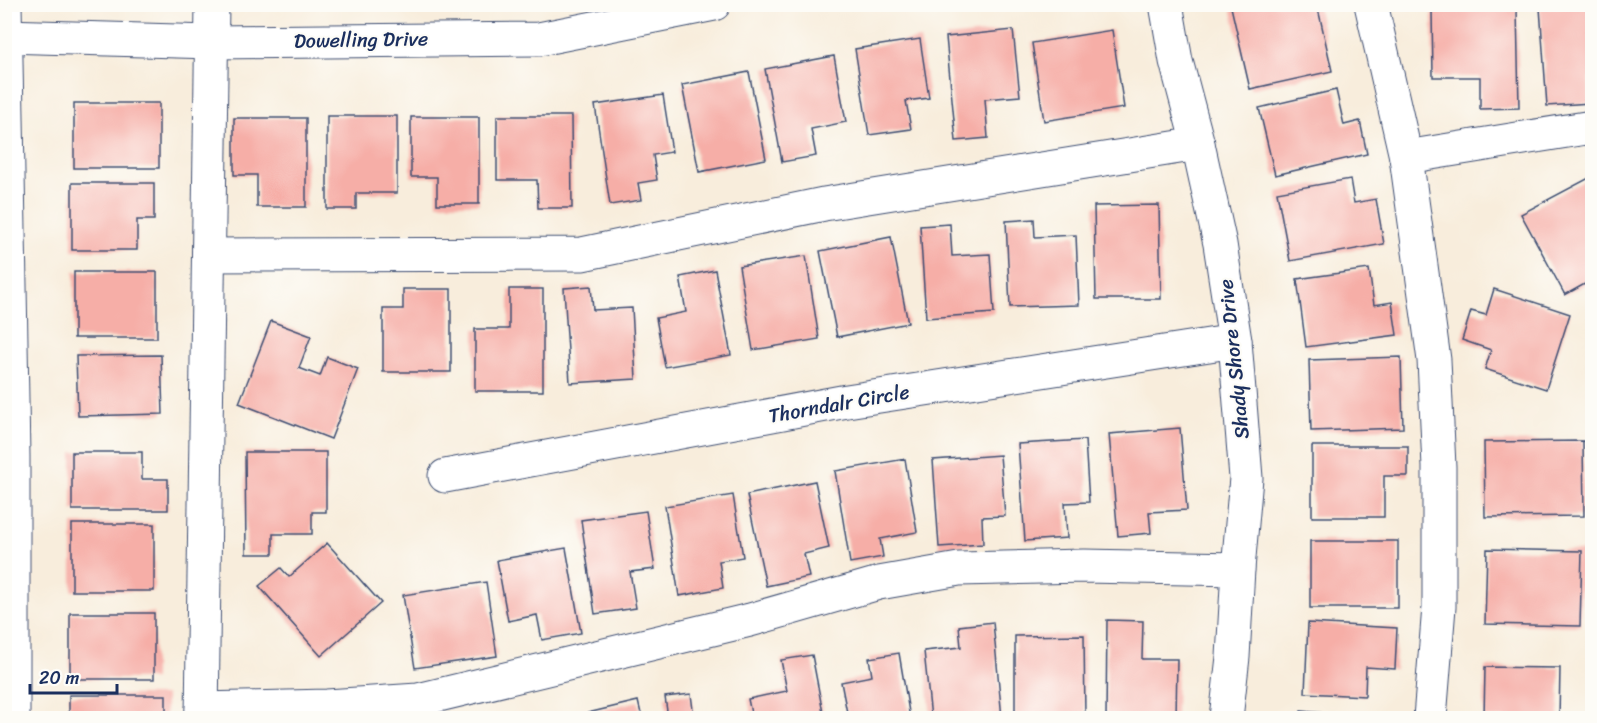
<svg xmlns="http://www.w3.org/2000/svg" width="1597" height="723" font-family="Sriracha,sans-serif">
  <style>
    .building { fill: #f6aea7 }
    .lines { fill: none; stroke-linecap: round; stroke-linejoin: round }
    .minor-casing { stroke: #3c4c71; stroke-width: 35 }
    .minor { stroke: #fff; stroke-width: 33 }
    .labels { text-anchor: middle; dominant-baseline: central; stroke-width: 4.5; stroke-linejoin: round; paint-order: stroke }
    .street-label { font-size: 20px; fill: #1b2f5e; stroke: #fdfcf7 }
  </style>
  <rect width="100%" height="100%" fill="#fdfcf7"/>
  <filter id="ink" filterUnits="userSpaceOnUse"><feTurbulence type="fractalNoise" baseFrequency=".0167" numOctaves="2"/><feDisplacementMap in="SourceGraphic" scale="12" xChannelSelector="R" yChannelSelector="G"/><feConvolveMatrix kernelMatrix="1 2 1 2 8 2 1 2 1" color-interpolation-filters="sRGB"/></filter>
  <filter id="wash" filterUnits="userSpaceOnUse"><feTurbulence type="fractalNoise" baseFrequency=".008" numOctaves="4" result="noise"/><feDisplacementMap in="SourceGraphic" scale="24" xChannelSelector="R" yChannelSelector="G"/><feGaussianBlur stdDeviation="1.35" result="paint"/><feColorMatrix in="noise" values="0 0 0 0 0 0 0 0 0 0 0 0 0 0 0 0 0 1.4 0 .05"/><feComposite in="paint" operator="in"/></filter>
  <g filter="url(#wash)">
    <rect width="100%" height="100%" fill="#f8eddc"/>
    <g id="blocks">
      <!-- building -->
      <g class="building">
        <polygon points="1241,4 1317,4 1332,71 1250,89 1231,7"/>
        <polygon points="1586,4 1592,4 1592,77 1589,77 1590,103 1547,106 1540,8"/>
        <polygon points="1517,9 1519,108 1480,109 1480,77 1433,77 1432,11"/>
        <polygon points="1013,30 1020,96 985,99 988,138 956,141 946,37"/>
        <polygon points="1112,30 1124,108 1044,121 1032,43"/>
        <polygon points="920,39 929,98 906,101 911,129 869,135 855,49"/>
        <polygon points="834,56 846,122 811,129 816,156 782,162 765,69"/>
        <polygon points="749,72 766,159 699,172 682,85"/>
        <polygon points="1336,90 1344,125 1360,121 1367,154 1275,175 1259,108"/>
        <polygon points="663,95 672,152 653,155 657,180 638,183 641,200 610,205 595,105"/>
        <rect x="74" y="103" width="85" height="65"/>
        <polygon points="327,116 397,116 397,193 356,193 356,209 327,209"/>
        <polygon points="497,116 571,116 572,208 538,208 537,180 497,180"/>
        <polygon points="411,117 479,117 479,204 437,204 437,177 411,177"/>
        <polygon points="234,118 306,118 306,207 257,207 257,175 234,175"/>
        <polygon points="1589,178 1592,185 1592,280 1565,295 1521,214"/>
        <polygon points="1350,179 1354,203 1376,199 1384,244 1290,261 1277,192"/>
        <polygon points="72,183 154,183 154,220 137,220 137,250 72,250"/>
        <polygon points="1159,205 1161,299 1096,299 1094,206"/>
        <polygon points="1034,219 1035,237 1076,235 1079,305 1010,307 1006,221"/>
        <polygon points="950,224 952,256 990,254 994,313 926,318 920,226"/>
        <polygon points="891,237 908,323 837,337 820,251"/>
        <polygon points="806,256 819,339 753,350 739,266"/>
        <polygon points="1369,269 1374,305 1392,302 1397,335 1306,347 1297,279"/>
        <polygon points="715,270 731,355 665,367 656,318 686,312 680,277"/>
        <rect x="74" y="272" width="83" height="66"/>
        <polygon points="591,286 593,310 632,308 636,379 570,383 564,288"/>
        <polygon points="403,289 451,289 451,372 383,372 383,309 403,309"/>
        <polygon points="509,289 543,289 543,391 475,391 475,329 509,329"/>
        <polygon points="1494,289 1570,314 1546,389 1485,369 1491,350 1462,340 1471,311 1486,315"/>
        <polygon points="271,321 311,336 299,368 320,376 327,357 358,369 331,439 239,403"/>
        <polygon points="161,355 163,414 78,416 76,356"/>
        <polygon points="1401,357 1403,428 1311,431 1309,360"/>
        <polygon points="1180,428 1187,510 1149,512 1151,533 1118,536 1109,434"/>
        <polygon points="1085,440 1089,502 1065,503 1067,538 1025,541 1018,444"/>
        <polygon points="1583,441 1584,516 1485,517 1484,442"/>
        <polygon points="1312,446 1408,446 1408,476 1384,476 1384,517 1312,517"/>
        <polygon points="72,452 142,452 142,479 168,479 168,510 72,510"/>
        <polygon points="245,452 326,452 326,512 312,512 312,534 273,534 273,554 246,554"/>
        <polygon points="1000,455 1005,516 982,517 983,544 939,547 933,460"/>
        <polygon points="905,459 917,532 880,539 883,557 850,563 835,471"/>
        <polygon points="815,481 829,548 804,554 809,577 766,586 747,495"/>
        <polygon points="733,495 743,557 719,561 723,588 679,596 665,506"/>
        <polygon points="646,511 655,569 630,572 636,608 595,614 581,520"/>
        <rect x="72" y="524" width="82" height="67"/>
        <rect x="1310" y="541" width="88" height="67"/>
        <polygon points="327,543 381,603 321,656 259,586 281,568 289,577"/>
        <polygon points="566,548 581,633 542,640 537,615 508,621 497,560"/>
        <polygon points="1487,549 1582,551 1580,626 1485,624"/>
        <polygon points="486,582 497,656 415,668 403,595"/>
        <rect x="70" y="613" width="84" height="66"/>
        <polygon points="1107,620 1143,621 1142,659 1177,659 1176,718 1106,718"/>
        <polygon points="993,622 1002,718 931,718 924,651 961,647 959,626"/>
        <polygon points="1308,623 1397,628 1395,669 1366,667 1365,696 1305,693"/>
        <polygon points="1084,635 1085,718 1015,718 1015,636"/>
        <polygon points="899,653 910,718 848,718 841,682 872,676 869,658"/>
        <polygon points="812,655 824,718 752,718 748,699 787,691 781,660"/>
        <polygon points="1485,667 1560,668 1559,718 1484,718"/>
        <polygon points="691,694 694,718 668,718 665,697"/>
        <rect x="69" y="695" width="97" height="23"/>
        <polygon points="638,701 642,718 576,718 575,716"/>
        <polygon points="1301,711 1375,717 1375,718 1300,718"/>
        <polygon points="736,714 736,718 710,718 710,717"/>
      </g>
    </g>
  </g>
  <g filter="url(#ink)">
    <use href="#blocks" fill-opacity="0" stroke="#3c4c71" stroke-width="1.5"/>
    <g class="lines">
      <!-- minor casing -->
      <g class="minor-casing">
        <g id="minor">
          <polyline points="5,4 13,456 13,718"/>
          <polyline points="1166,4 1176,61 1198,144 1220,244 1235,341 1246,478 1238,569 1233,657 1226,718"/>
          <polyline points="1371,4 1406,157 1434,360 1439,467 1439,607 1430,718"/>
          <polyline points="4,36 212,42 539,39 714,4"/>
          <polyline points="1406,157 1592,127"/>
          <polyline points="209,255 582,254 824,204 1198,144"/>
          <polyline points="445,476 847,401 1235,341"/>
          <polyline points="202,709 327,706 418,700 750,620 879,583 959,569 1084,566 1238,569"/>
          <polyline points="202,718 212,4"/>
        </g>
      </g>
      <!-- minor -->
      <use href="#minor" class="minor"/>
    </g>
  </g>
  <g class="labels">
    <!-- street labels -->
    <g class="street-label">
      <text transform="translate(361 40) rotate(-1)">Dowelling Drive</text>
      <text transform="translate(1234 359) rotate(-96)">Shady Shore Drive</text>
      <text transform="translate(839 404) rotate(-10)">Thorndalr Circle</text>
    </g>
  </g>
  <!-- margin -->
  <rect width="1597" height="723" fill="none" stroke="#fdfcf7" stroke-width="24"/>
  <!-- scale -->
  <path d="M30 684v9h87v-9" fill="none" stroke="#1b2f5e" stroke-width="3"/>
  <text x="39" y="684" font-size="18" fill="#1b2f5e" stroke="#fdfcf7" stroke-width="4.5" paint-order="stroke">20 m</text>
</svg>
